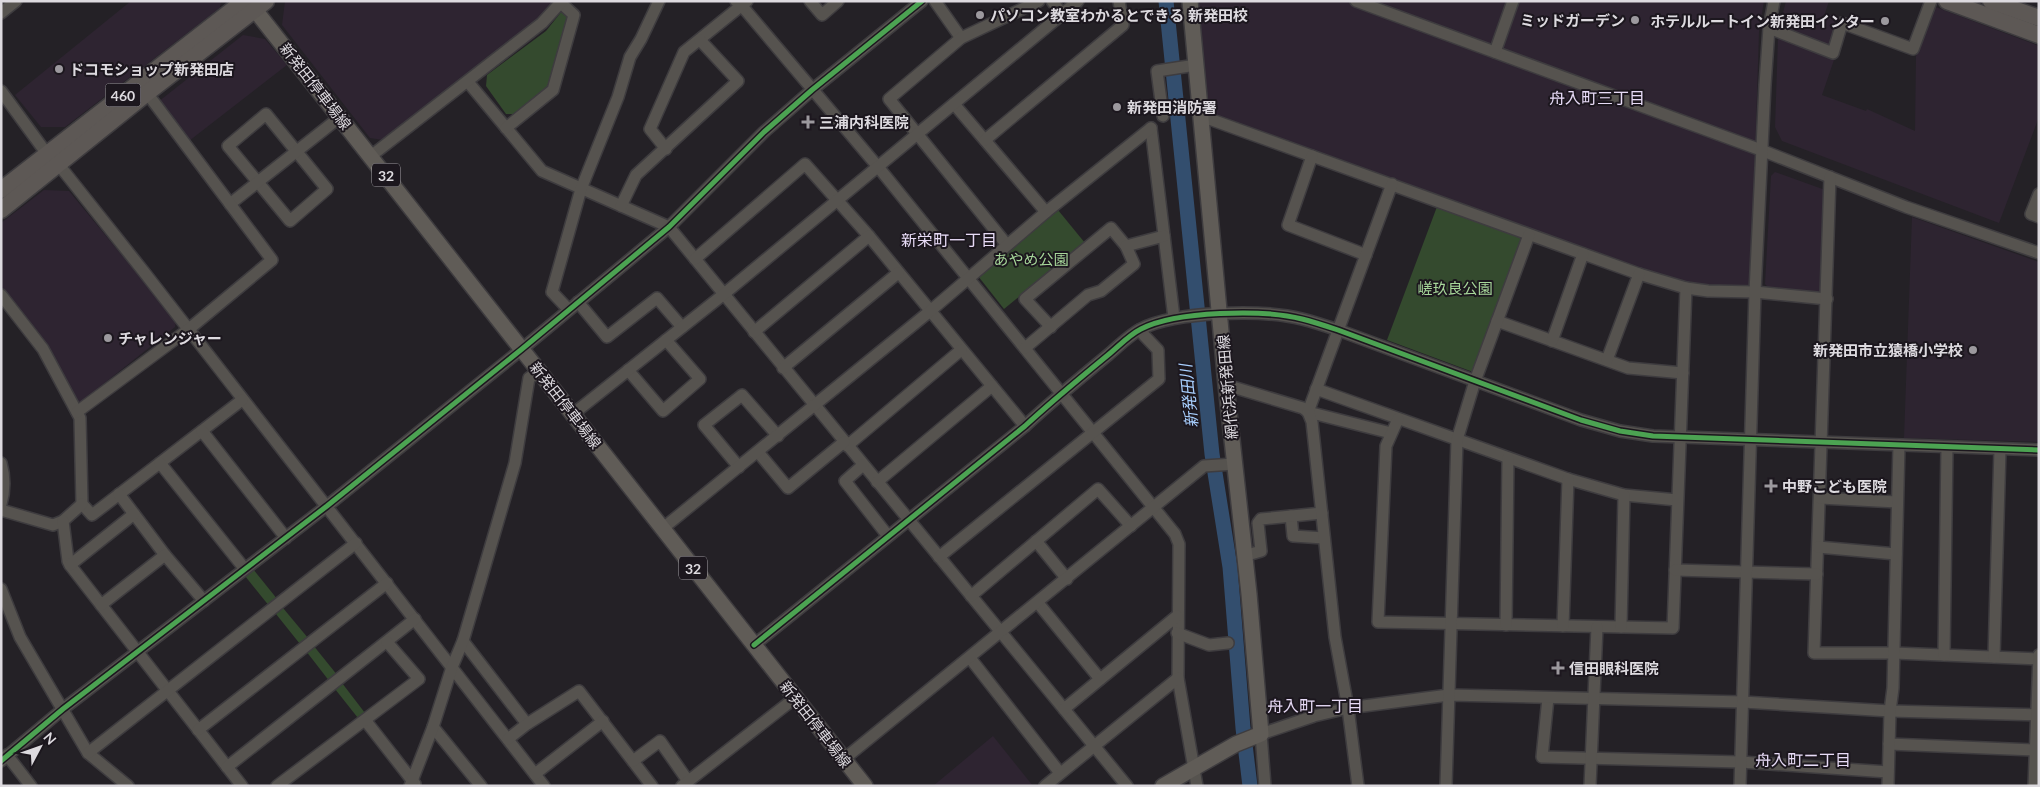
<svg xmlns="http://www.w3.org/2000/svg" width="2040" height="787" font-family="Lato,'Noto Sans JP',sans-serif">
  <style>
    .commercial { fill: #2e2431 }
    .built { fill: #2d2430 }
    .green { fill: #344a2e }
    .lines { fill: none; stroke-linecap: round; stroke-linejoin: round }
    .river { stroke: #334e6e; stroke-width: 15 }
    .minor-casing { stroke: #3e3c3f; stroke-width: 14 }
    .major-casing { stroke: #3e3c3f; stroke-width: 18 }
    .highway-casing { stroke: #3e3c3f; stroke-width: 19 }
    .minor { stroke: #56534f; stroke-width: 11 }
    .major { stroke: #605c57; stroke-width: 15 }
    .highway { stroke: #5d5855; stroke-width: 16 }
    .cycleway-casing { stroke: #1c171e; stroke-width: 8 }
    .cycleway { stroke: #4ca352; stroke-width: 5 }
    .poi-dot { fill: #9c999e; stroke: #1c171e; stroke-width: 2 }
    .labels { text-anchor: middle; dominant-baseline: central; stroke-width: 4; stroke-linejoin: round; paint-order: stroke }
    .shield { fill: #1c171e; stroke: #a3a0a5; stroke-width: 1 }
    .shield-label { font-size: 14px; font-weight: bold; fill: #dddadf }
    .poi-label { font-size: 15px; font-weight: bold; fill: #dddadf; stroke: #1c171e; text-anchor: start }
    .street-label { font-size: 15px; fill: #dddadf; stroke: #1c171e }
    .park-label { font-size: 15px; fill: #a7d79a; stroke: #1c171e }
    .neighbourhood-label { font-size: 16px; fill: #e7dbf6; stroke: #1c171e }
    .water-label { font-size: 16px; font-style: italic; fill: #a7cefd; stroke: #1c171e }
  </style>
  <rect width="100%" height="100%" fill="#242126"/>
  <!-- commercial -->
  <g class="commercial">
    <polygon points="131,1 221,1 220,8 65,127 41,127 15,95"/>
    <polygon points="285,1 556,1 540,19 383,140 370,138 282,25"/>
    <polygon points="1195,1 1764,1 1759,32 1751,288 1705,287 1640,270 1206,112"/>
    <polygon points="1786,1 1829,1 1825,13 1839,18 1830,47 1779,28"/>
    <polygon points="1933,6 2039,46 2039,117 1999,223 1782,141 1775,127 1778,37 1835,57 1822,95 1866,111 1867,109 1915,131 1916,56"/>
    <polygon points="243,35 265,39 287,65 189,141 158,102"/>
    <polygon points="1775,172 1828,191 1821,292 1769,288 1765,284 1771,176"/>
    <polygon points="44,190 69,191 176,321 175,327 77,405 46,345 1,289 1,223"/>
    <polygon points="993,736 1033,786 933,786"/>
  </g>
  <!-- built -->
  <polygon class="built" points="1912,217 2039,262 2039,442 1904,438"/>
  <!-- green -->
  <g class="green">
    <polygon points="562,11 570,16 546,90 513,114 506,114 486,86 487,75 546,31"/>
    <polygon points="1438,204 1523,236 1473,372 1387,340"/>
    <polygon points="1058,210 1085,243 1004,309 978,276"/>
    <polygon points="253,569 278,600 270,607 245,576"/>
    <polygon points="283,608 308,638 300,644 276,614"/>
    <polygon points="313,645 338,676 330,682 306,651"/>
    <polygon points="342,683 365,713 358,718 335,689"/>
  </g>
  <g class="lines">
    <!-- river -->
    <polyline class="river" points="1166,1 1212,454 1230,567 1243,728 1250,786"/>
    <!-- minor casing -->
    <g class="minor-casing">
      <g id="minor">
        <polyline points="736,1 742,6 879,168 1175,534 1179,544 1178,678 1197,786"/>
        <polyline points="810,1 822,15 838,1"/>
        <polyline points="935,1 961,38"/>
        <polyline points="1052,1 1062,14"/>
        <polyline points="1356,1 1761,150 1906,207 2039,253"/>
        <polyline points="1,13 16,1"/>
        <polyline points="1769,28 1833,53 1842,23 1913,49 1931,1"/>
        <polyline points="1495,52 1513,1"/>
        <polyline points="468,82 542,171 669,227 1127,786"/>
        <polyline points="1,91 47,154 59,165 144,272 544,786"/>
        <polyline points="954,104 1046,212"/>
        <polygon points="266,114 327,189 290,221 228,146"/>
        <polyline points="1163,116 1157,71 1196,65"/>
        <polyline points="1201,116 1639,274 1686,288 1708,291 1755,292 1827,299"/>
        <polyline points="506,128 553,90 574,15 561,3"/>
        <polyline points="1151,128 1174,318"/>
        <polyline points="985,140 1123,25 1119,1"/>
        <polyline points="666,149 650,129 684,52 747,1"/>
        <polyline points="371,156 542,23 562,1"/>
        <polyline points="1312,156 1288,225 1366,255"/>
        <polyline points="1830,177 1814,653 1894,653 2039,659"/>
        <polyline points="2039,194 2031,214 2039,217"/>
        <polyline points="230,204 340,117"/>
        <polyline points="621,206 636,175 738,81 700,40"/>
        <polyline points="1007,245 889,99 961,38 1039,1"/>
        <polyline points="695,259 805,164 869,236 1025,426"/>
        <polyline points="1,295 43,349 80,418 82,504 92,515 242,400"/>
        <polyline points="578,302 607,337 657,298 682,327"/>
        <polyline points="568,309 552,292 581,189 618,97 630,57 641,39 659,1"/>
        <polyline points="1497,321 1628,368 1683,373"/>
        <polyline points="1051,327 1025,299 1111,228 1126,246"/>
        <polyline points="754,332 869,236"/>
        <polyline points="1552,341 1583,254"/>
        <polyline points="1025,348 1088,295 1101,291 1134,264 1126,246 1164,236"/>
        <polyline points="1607,360 1639,274"/>
        <polyline points="783,368 898,273"/>
        <polyline points="628,370 663,411 700,379 666,340"/>
        <polyline points="1226,385 1303,408 1308,412 1391,433"/>
        <polyline points="1316,389 1568,479 1624,495 1677,500"/>
        <polyline points="77,412 189,329 272,260 147,93"/>
        <polyline points="573,414 724,294 1078,1"/>
        <polyline points="1398,419 1386,446 1378,622 1673,628 1686,288"/>
        <polyline points="202,431 286,538"/>
        <polyline points="847,446 961,350"/>
        <polyline points="758,452 788,488 844,442"/>
        <path d="M1,463c4,14 4,27 0,41"/>
        <polyline points="160,463 244,568"/>
        <polyline points="863,465 845,481 888,536"/>
        <polyline points="739,467 704,425 742,395 778,436"/>
        <polyline points="877,482 992,386"/>
        <polyline points="119,494 165,555 204,601"/>
        <polyline points="1820,498 1897,502"/>
        <polyline points="1,510 53,525 63,521 82,504"/>
        <polyline points="1291,516 1293,536 1324,538"/>
        <polyline points="63,521 68,561 70,565 242,786"/>
        <polyline points="662,529 929,312 1046,212 1151,128"/>
        <polyline points="1036,541 1067,579"/>
        <polyline points="1818,547 1896,554"/>
        <polyline points="1244,556 1261,551 1258,523 1261,519 1322,513"/>
        <polyline points="939,557 1159,379 1158,350 1139,330"/>
        <polyline points="70,565 134,514"/>
        <polyline points="1675,570 1817,574"/>
        <polyline points="1,589 20,637 88,753 128,786"/>
        <polyline points="971,596 1098,489 1131,526"/>
        <polyline points="1038,603 1100,679"/>
        <polyline points="101,605 165,555"/>
        <polyline points="1506,625 1508,458"/>
        <polyline points="1563,626 1568,479"/>
        <polyline points="1621,627 1624,495"/>
        <polyline points="1177,633 1209,645 1228,643"/>
        <polyline points="463,641 527,724"/>
        <path d="M754,645l271,-219c27,-25 55,-48 83,-71 11,-9 21,-20 33,-26 35,-18 122,-20 161,-10 12,3 24,7 36,11l243,90 39,11 33,5 386,14"/>
        <polyline points="1944,655 1947,447"/>
        <polyline points="1994,657 2000,449"/>
        <polyline points="970,658 1060,773"/>
        <polyline points="1548,698 1542,757 1741,762 1888,772"/>
        <polyline points="1064,709 1177,616"/>
        <polyline points="365,720 415,784"/>
        <polyline points="433,727 481,786"/>
        <polyline points="198,730 387,583"/>
        <polyline points="508,739 527,724 579,691 652,786"/>
        <polyline points="1889,744 2035,750"/>
        <polyline points="88,753 356,543"/>
        <polyline points="7,755 31,786"/>
        <polyline points="844,759 1204,466 1234,464"/>
        <polyline points="1,761 63,709 327,506 522,349 669,227 764,132 812,90 922,1"/>
        <polyline points="633,761 660,741 688,781"/>
        <polyline points="227,767 415,619"/>
        <polyline points="535,774 603,721"/>
        <polyline points="277,786 419,679 387,642"/>
        <polyline points="410,786 433,727 452,667 463,641 515,463 529,378 540,371"/>
        <polyline points="682,786 795,698"/>
        <polyline points="1045,786 1178,678"/>
        <polyline points="1265,786 1261,734 1314,716 1348,708 1449,695 1743,702 1890,711 2039,715"/>
        <polyline points="1358,786 1348,708 1335,637 1312,422 1308,412 1392,184"/>
        <polyline points="1446,786 1457,440 1475,381 1529,235"/>
        <polyline points="1590,786 1597,627"/>
        <polyline points="1740,786 1755,292 1765,85 1769,28 1774,1"/>
        <polyline points="1888,786 1890,711 1893,688 1899,445"/>
        <polyline points="2034,786 2039,655"/>
      </g>
    </g>
    <!-- major casing -->
    <g class="major-casing">
      <g id="major">
        <polyline points="248,1 865,786"/>
        <polyline points="1163,786 1236,744 1261,734 1249,594 1226,385 1190,1"/>
      </g>
    </g>
    <!-- highway casing -->
    <g class="highway-casing">
      <g id="highway">
        <polyline points="1947,1 2039,35"/>
        <polyline points="1991,1 2039,18"/>
        <polyline points="1,190 244,1"/>
        <polyline points="1,210 147,93 266,1"/>
      </g>
    </g>
    <!-- minor -->
    <use href="#minor" class="minor"/>
    <!-- major -->
    <use href="#major" class="major"/>
    <!-- highway -->
    <use href="#highway" class="highway"/>
    <!-- cycleway casing -->
    <g class="cycleway-casing">
      <g id="cycleway">
        <path d="M754,645l271,-219c27,-25 55,-48 83,-71 11,-9 21,-20 33,-26 35,-18 122,-20 161,-10 12,3 24,7 36,11l243,90 39,11 33,5 386,14"/>
        <polyline points="1,761 63,709 327,506 522,349 669,227 764,132 812,90 922,1"/>
      </g>
    </g>
    <!-- cycleway -->
    <use href="#cycleway" class="cycleway"/>
  </g>
  <!-- markers -->
  <g class="poi-dot">
    <circle cx="980" cy="15" r="5"/>
    <circle cx="1635" cy="20" r="5"/>
    <circle cx="1885" cy="21" r="5"/>
    <circle cx="59" cy="69" r="5"/>
    <circle cx="1117" cy="107" r="5"/>
    <path d="M805.5 114.5h5v5h5v5h-5v5h-5v-5h-5v-5h5z"/>
    <circle cx="108" cy="338" r="5"/>
    <circle cx="1973" cy="350" r="5"/>
    <path d="M1768.5 478.5h5v5h5v5h-5v5h-5v-5h-5v-5h5z"/>
    <path d="M1555.5 660.5h5v5h5v5h-5v5h-5v-5h-5v-5h5z"/>
  </g>
  <g class="labels">
    <!-- shield labels -->
    <g class="shield">
      <rect x="105.5" y="83.5" width="35" height="23" rx="4"/>
      <rect x="372" y="163.5" width="28" height="23" rx="4"/>
      <rect x="679" y="556.5" width="28" height="23" rx="4"/>
    </g>
    <g class="shield-label">
      <text x="123" y="95">460</text>
      <text x="386" y="175">32</text>
      <text x="693" y="568">32</text>
    </g>
    <!-- poi labels -->
    <g class="poi-label">
      <text x="990" y="15">パソコン教室わかるとできる 新発田校</text>
      <text x="1625" y="20" text-anchor="end">ミッドガーデン</text>
      <text x="1875" y="21" text-anchor="end">ホテルルートイン新発田インター</text>
      <text x="69" y="69">ドコモショップ新発田店</text>
      <text x="1127" y="107">新発田消防署</text>
      <text x="819" y="122">三浦内科医院</text>
      <text x="118" y="338">チャレンジャー</text>
      <text x="1963" y="350" text-anchor="end">新発田市立猿橋小学校</text>
      <text x="1782" y="486">中野こども医院</text>
      <text x="1569" y="668">信田眼科医院</text>
    </g>
    <!-- street labels -->
    <g class="street-label">
      <text transform="translate(316 86) rotate(52)">新発田停車場線</text>
      <text transform="translate(1227 387) rotate(-95)">網代浜新発田線</text>
      <text transform="translate(566 405) rotate(52)">新発田停車場線</text>
      <text transform="translate(816 724) rotate(52)">新発田停車場線</text>
    </g>
    <!-- park labels -->
    <g class="park-label">
      <text x="1031" y="259">あやめ公園</text>
      <text x="1455" y="288">嵯玖良公園</text>
    </g>
    <!-- neighbourhood labels -->
    <g class="neighbourhood-label">
      <text x="1597" y="97">舟入町三丁目</text>
      <text x="949" y="239">新栄町一丁目</text>
      <text x="1315" y="705">舟入町一丁目</text>
      <text x="1803" y="759">舟入町二丁目</text>
    </g>
    <!-- water labels -->
    <g class="water-label">
      <text transform="translate(1188 396) rotate(-96)">新発田川</text>
    </g>
  </g>
  <!-- border -->
  <rect width="2040" height="787" fill="none" stroke="#dddadf" stroke-width="5"/>
  <!-- north arrow -->
  <g transform="translate(40 747) rotate(49)" stroke="#1c171e" stroke-width="4" paint-order="stroke">
  <path d="M0-4L9 19L0 12L-9 19Z" fill="#dddadf"/>
  <text y="-8" font-size="14" font-weight="bold" text-anchor="middle" fill="#dddadf">N</text>
  </g>
</svg>
